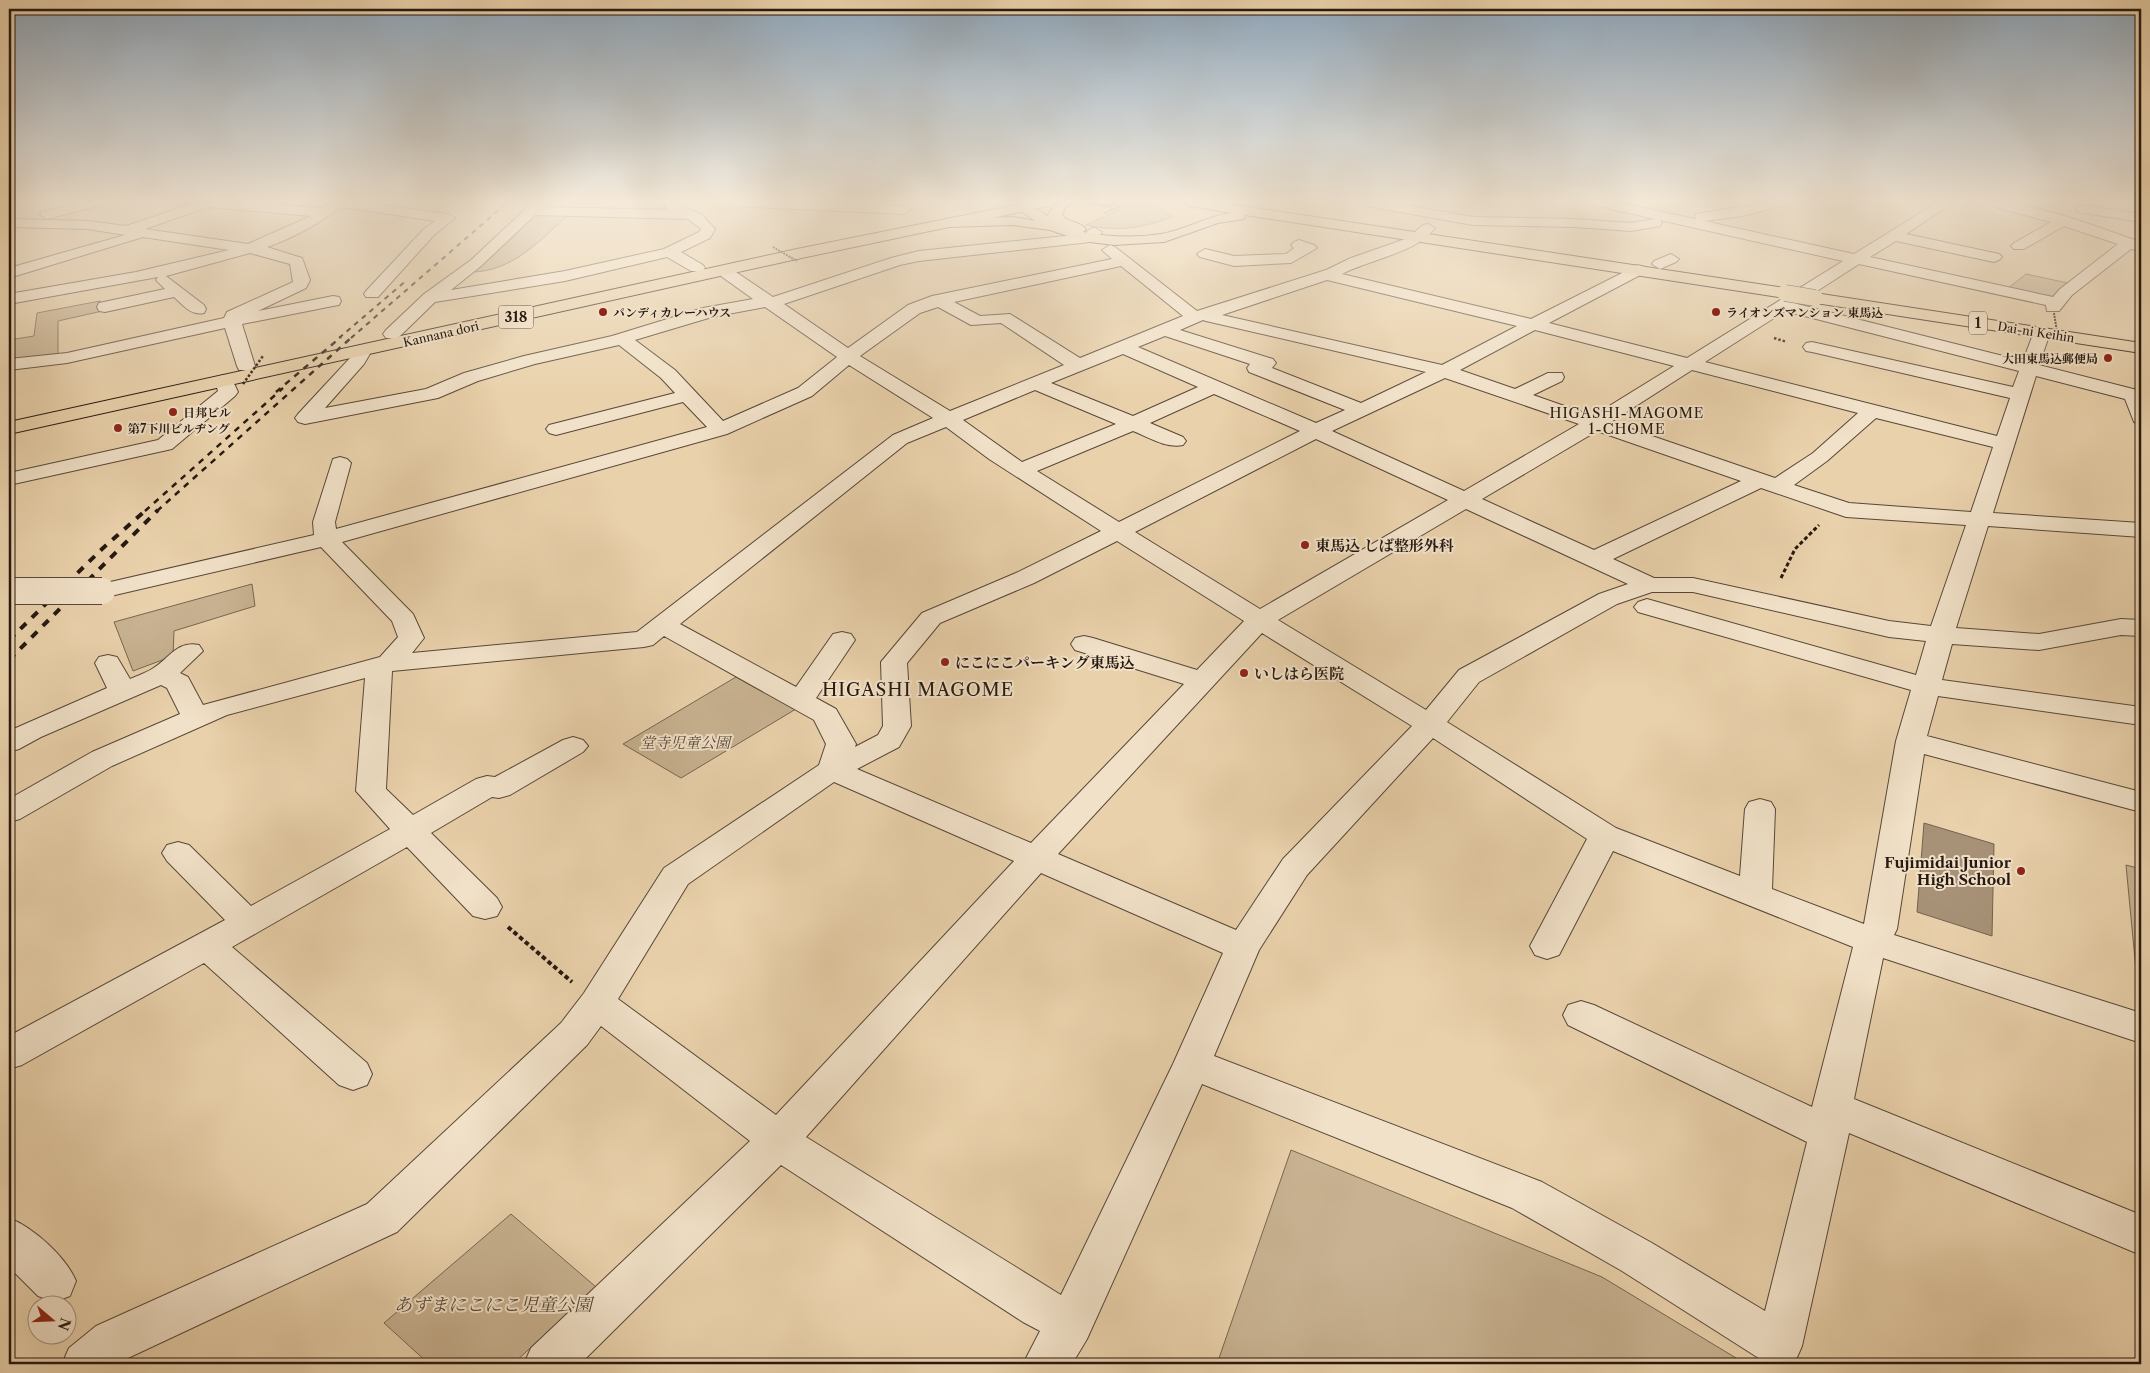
<svg xmlns="http://www.w3.org/2000/svg" width="2150" height="1373" font-family="'Libre Caslon Text','Noto Serif JP',serif">
  <style>
    .green { fill: #c8b291; stroke: #776651 }
    .water { fill: #a79277; stroke: #73624e }
    .lines { fill: none; stroke-linecap: round; stroke-linejoin: round }
    .minor-casing { stroke: #574738; stroke-width: 2 }
    .major-casing { stroke: #261911; stroke-width: 2 }
    .highway-casing { stroke: #261911; stroke-width: 2 }
    .path-far3 { stroke: #261911; stroke-width: 2; stroke-dasharray: 2 1; stroke-linecap: butt }
    .path-far2 { stroke: #261911; stroke-width: 2.5; stroke-dasharray: 2.5 2; stroke-linecap: butt }
    .path-far1 { stroke: #261911; stroke-width: 3; stroke-dasharray: 4 2.5; stroke-linecap: butt }
    .path { stroke: #261911; stroke-width: 4; stroke-dasharray: 4.5 3; stroke-linecap: butt }
    .minor { fill: #f1e1c8; fill-rule: evenodd }
    .major { fill: #e9d1ab; fill-rule: evenodd }
    .highway { fill: #e9d1ab; fill-rule: evenodd }
    .rail-far2 { stroke: #261911; stroke-width: 2; stroke-dasharray: 5 5; stroke-linecap: butt }
    .rail-far1 { stroke: #261911; stroke-width: 2.5; stroke-dasharray: 6 6; stroke-linecap: butt }
    .rail { stroke: #261911; stroke-width: 4; stroke-dasharray: 8 8; stroke-linecap: butt }
    .minor-bridge-casing { stroke: #574738; stroke-width: 28; stroke-linecap: butt }
    .highway-bridge-casing { stroke: #261911; stroke-width: 17; stroke-linecap: butt }
    .path-bridge-far1 { stroke: #261911; stroke-width: 2; stroke-dasharray: 2 1; stroke-linecap: butt }
    .path-bridge { stroke: #261911; stroke-width: 2.5; stroke-dasharray: 2.5 2; stroke-linecap: butt }
    .minor-bridge { stroke: #f1e1c8; stroke-width: 26 }
    .highway-bridge { stroke: #e9d1ab; stroke-width: 16 }
    .poi-dot { fill: #8f2418; stroke: #f1e1c8; stroke-width: 2 }
    .labels { text-anchor: middle; dominant-baseline: central; stroke-width: 4; stroke-linejoin: round; paint-order: stroke }
    .far-poi-label { font-size: 12px; font-weight: bold; fill: #261911; stroke: #f1e1c8; text-anchor: start }
    .far-street-label { font-size: 12px; fill: #261911; stroke: #f1e1c8 }
    .shield { fill: #f1e1c8; stroke: #635548; stroke-width: 1 }
    .shield-label { font-size: 14px; font-weight: bold; fill: #261911 }
    .far-neighbourhood-label { font-size: 14px; letter-spacing: 1px; fill: #261911; stroke: #f1e1c8 }
    .poi-label { font-size: 15px; font-weight: bold; fill: #261911; stroke: #f1e1c8; text-anchor: start }
    .park-label { font-size: 15px; font-style: italic; fill: #574737; stroke: #f1e1c8 }
    .quarter-label { font-size: 18px; letter-spacing: 1px; fill: #261911; stroke: #f1e1c8 }
    .near-park-label { font-size: 18px; font-style: italic; fill: #574737; stroke: #f1e1c8 }
  </style>
  <rect width="100%" height="100%" fill="#e9d1ab"/>
  <filter id="stains"><feTurbulence type="fractalNoise" baseFrequency=".004" numOctaves="4"/><feColorMatrix values="0 0 0 0 .2 0 0 0 0 .09 0 0 0 0 .02 0 0 0 .5 -.17"/></filter>
  <radialGradient id="worn" r=".72"><stop offset=".6" stop-color="#630" stop-opacity="0"/><stop offset="1" stop-color="#630" stop-opacity=".3"/></radialGradient>
  <!-- green -->
  <g class="green">
    <path d="M1096,202c31,0 50,-6 76,15 -29,11 -54,15 -86,8l33,-15 -29,-6z"/>
    <path d="M537,214l31,1c-28,26 -57,57 -97,57z"/>
    <polygon points="2026,274 2068,283 2051,299 2007,289"/>
    <polygon points="100,301 107,310 58,321 58,354 9,360 9,340 34,336 37,313"/>
    <polygon points="252,584 255,606 174,631 173,656 133,671 114,622"/>
    <polygon points="736,677 796,709 681,778 623,744"/>
    <polygon points="2126,865 2141,869 2141,992 2138,991"/>
    <polygon points="1291,1150 1602,1277 1746,1364 1217,1364"/>
    <polygon points="511,1214 596,1287 513,1364 429,1364 384,1323"/>
  </g>
  <!-- water -->
  <polygon class="water" points="1924,823 1994,844 1992,936 1917,912"/>
  <g class="lines">
    <!-- minor casing -->
    <g class="minor-casing">
      <g id="minor">
        <polygon points="81,202 104,202 102,205 47,219 40,215 42,212"/>
        <path d="M197,202h46l79,6 10,-6h30l86,12 7,4 -21,17 -56,62h-12l-2,-3 2,-3 58,-62 11,-8 -93,-14c-22,15 -47,31 -75,40l35,11 8,22 -4,8 -48,23 75,-15 6,1 2,4 -2,4 -6,1 -91,18 13,42 -2,4h-14l-2,-4 -12,-38 -158,35 -58,7v-11l58,-6 157,-35 3,-6 66,-30 -3,-18 -40,-11 -84,23 38,29 2,4 -2,4c-13,3 -21,-8 -30,-16l-69,15 -6,-1 -2,-4 2,-4 66,-14 -9,-9 2,-3 -149,27v-10l127,-22 93,-22 -86,-13 -134,41v-10l116,-33 -37,-6 -79,-2v-8l79,2 38,5zM208,207l103,9 -63,28 -103,-15z"/>
        <path d="M533,202h15l-4,5 125,3 -5,-4 7,-4 31,13 13,14 -5,9 -29,14 22,13 2,3 -2,3h-12l-24,-14 -102,24 -130,21 -37,36h-12l-3,-4 3,-4 38,-36 47,-34zM535,215l153,4 13,10 -2,3 -35,17 -99,22 -114,19 30,-24z"/>
        <polygon points="724,202 818,202 904,206 911,210 904,214 731,206"/>
        <path d="M1359,202h30l84,15 101,2 57,4 24,-4 -62,-14 -2,-3h25l79,17 1,-5 5,-1c29,-4 57,-11 86,-11l-2,3 -42,11 -39,5 150,33 84,-52h16l-48,32 93,20 3,3 -3,3 -5,2 -98,-21 -26,16 183,40 7,-8 58,-45 -54,-18 -40,23h-10l-3,-3 3,-3 37,-21 -64,-17 -2,-3c53,0 107,24 156,40v9l-10,-2 -59,46 -13,16h-12l-1,-6 -187,-41 -62,40 226,57 12,-32h12l3,4 -11,32 102,26v33l-7,-2 -9,-23 -89,-23 -43,137 148,10v14l-153,-11 -32,102 83,6 82,-15 20,1v16l-20,-1 -82,15 -87,-6 -10,36 199,27v18l-203,-29 -11,40 214,56v20l-217,-58 -27,175 -3,6 247,78v30l-258,-85 -29,141 287,116v40l-292,-122 -47,213 -7,16 -5,2h-22l-146,-93 -110,-63 -310,-124 -115,255 -15,25h-49l17,-33 -17,-9 -242,-157 -201,199h-56l7,-16 219,-207 -149,-115 -14,19 -190,187 -269,126 -7,6h-59l7,-16 27,-22 271,-122 194,-181 23,-30 80,-125 155,-103 7,-21 -12,-24 -150,-84 -11,9 -9,2 -252,24 -6,118 27,26 63,-36 11,-3 8,1 68,-37 10,-3 10,3 5,6 -5,6 -73,43 -11,3 -7,-1 -61,36 66,65 5,9 -5,9 -12,3 -12,-3 -66,-69 -175,100 135,116 5,11 -5,11 -14,5 -14,-5 -135,-122 -182,102 -13,4v-33l216,-116 -58,-59 -5,-8 5,-8 11,-3 11,3 62,61 139,-77 -34,-38 9,-113 -138,37 -115,51 -92,53 -11,3v-23l83,-47 88,-38 -13,-26 -6,-3 -120,52 -22,12 -10,3v-21l98,-43 -12,-25 4,-6 9,-2 9,2 13,22c7,-3 15,-6 22,-10 17,-10 25,-29 47,-24l4,6 -23,22 8,4 15,28 177,-48 18,-20 -6,-16 -71,-74 -219,51 -9,-2 -3,-5 3,-5 221,-51 -1,-13 20,-63 7,-2 7,2 4,4 -16,59 1,7 371,-102 -24,-25 -127,33 -7,-2 -3,-4 3,-4 126,-32 -14,-15 -42,-33 -84,19 -57,17 -40,17 -133,26 -7,-2 -3,-4 3,-4 52,-56 6,-10h12l3,4 -7,12 -39,44 101,-19 38,-16 60,-17 88,-20 91,-28 50,-9 -35,-25 -2,-3 2,-3h12l43,29 118,-39 28,-7 166,-17 5,-5 5,-1 7,4 -7,9 -5,1 -171,19 -19,4 -116,39 64,44 60,-43 24,-9 180,-37 -10,-9 8,-5 5,2 82,64 129,-41 25,-12 57,-20 15,-13 5,-1 7,4c-17,24 -66,32 -93,46l189,45 107,-54 6,2 2,3 -2,3 -95,50 138,35 156,-97 -183,-41 2,3 -2,3 -29,5 -57,-4 -101,-2 -107,-19zM1121,266l62,50 -103,42 -70,-44 -30,2 -26,-14zM1327,280l190,46 -75,39 -220,-50zM765,307l72,50 -39,31 -75,33 -48,-51 -40,-30 77,-23zM938,307l33,18 30,-2 63,42 -114,46 -90,-55 60,-43zM1785,311l234,60 -6,16 -201,-45 -6,1 -3,4 3,4 6,1 198,46 -13,38 -292,-74zM1203,320l3,1 220,51 -65,31 -89,-35 4,-5 -3,-4 -93,-29zM1535,330l139,36 -81,50 -60,-21 29,-14 2,-4 -2,-4h-14l-33,16 -55,-19zM1165,336l85,28 -3,4 2,4 96,38 -29,13 -178,-76zM1123,354l75,33 -65,29 -82,-33zM849,365l84,53 -40,17 -256,197 -225,21 12,-15 -11,-24 -71,-72 385,-108 85,-38zM1692,370l166,43 -45,40 -38,25 -164,-56zM1445,378l134,46 -115,67 -132,-60zM1035,390l81,34 -94,38 -59,-42zM1214,394l86,37 -181,91 -82,-51 96,-40c15,6 34,18 50,14l3,-4 -3,-4 -33,-14zM1876,418l117,29 -22,65 -122,-9 -55,-18 33,-24zM946,427l43,32 112,72 -85,42 -94,40 -41,49 2,64 -5,9 -23,12 1,-3 -20,-35 -20,-11 39,-58 -4,-6 -9,-2 -9,2 -37,53 -116,-63 227,-181zM1597,431l144,50 -147,69 -112,-51zM1316,439l132,61 -188,109 -125,-77zM1761,488l85,29 120,8 -35,101 -42,-5 -196,-43h-39l-41,-19zM1466,509l162,75 -29,10 -140,76 -33,40 -148,-90zM1117,541l127,80 -47,49 -104,-32 -9,-2 -9,2 -4,6 4,6 109,34 -153,159 -174,-74 42,-22 12,-21 -4,-63 33,-40 94,-40zM1652,592h41l196,45 37,4 -10,34 -269,-76 -9,3 -4,5 4,5 273,78 -15,51 -32,183 -92,-35 3,-80 -4,-7 -11,-3 -11,3 -4,7 -5,67 -124,-48 -169,-106 32,-40 138,-78zM1262,633l150,93 -129,133 -47,71 -178,-76zM1433,738l154,101 -57,107 5,9 12,4 12,-4 54,-104 240,96 -41,160 -218,-102 -13,-4 -13,4 -5,10 5,10 239,117 -42,169 -113,-68 -110,-61 -328,-126 45,-106 48,-75zM834,782l180,79 -238,254 -158,-116 70,-115zM1041,873l182,80 -50,111 -112,231 -255,-158z"/>
        <polygon points="2083,205 2141,214 2141,222 2078,212 2076,209 2078,206"/>
        <polygon points="1299,240 1314,245 1317,248 1291,263 1234,266 1200,257 1197,254 1205,249 1234,256 1286,254 1294,248 1291,245 1294,242"/>
        <polygon points="1671,254 1679,259 1676,262 1660,269 1652,264 1654,261"/>
        <polygon points="224,375 231,377 238,392 235,396 172,449 9,485 9,473 158,440 218,391 215,381 217,377"/>
        <path d="M9,1218c25,10 57,39 67,63l-6,15 -16,6 -16,-6 -29,-29z"/>
      </g>
    </g>
    <!-- major casing -->
    <g class="major-casing">
      <polygon id="major" points="1030,202 1056,202 1049,206 797,259 9,434 9,422 797,249"/>
    </g>
    <!-- highway casing -->
    <g class="highway-casing">
      <g id="highway">
        <path d="M1057,202h17l-9,6 -3,7c6,8 18,6 24,14l-3,3c25,5 52,6 78,2 24,-4 45,-18 71,-21l-42,-7 -7,-4h33l569,86 8,5 -8,5 -540,-83 -1,4 -26,4 -54,19 -50,3 -32,-4 -32,-11 -37,-5 -66,2 -7,-4 7,-4 66,-2 22,4 -19,-14 2,-3h10l21,13 -1,-2z"/>
        <polygon points="1815,293 2141,343 2141,353 1809,302 1807,298 1809,294"/>
      </g>
    </g>
    <!-- path-far3 -->
    <g class="path-far3">
      <polyline points="1090,203 1109,206 1118,202"/>
      <polyline points="1105,213 1129,202"/>
    </g>
    <!-- path-far2 -->
    <polyline class="path-far2" points="1774,338 1787,342"/>
    <!-- path-far1 -->
    <polyline class="path-far1" points="1781,578 1795,549 1819,525"/>
    <!-- path -->
    <polyline class="path" points="508,927 572,982"/>
    <!-- minor -->
    <use href="#minor" class="minor"/>
    <!-- major -->
    <use href="#major" class="major"/>
    <!-- highway -->
    <use href="#highway" class="highway"/>
    <!-- rail-far2 -->
    <g class="rail-far2">
      <polyline points="339,338 407,280"/>
      <polyline points="351,338 508,202"/>
    </g>
    <!-- rail-far1 -->
    <g class="rail-far1">
      <polyline points="276,392 341,337"/>
      <polyline points="145,511 283,388"/>
      <polyline points="157,511 352,337"/>
    </g>
    <!-- rail -->
    <g class="rail">
      <polyline points="9,640 102,549 146,510"/>
      <polyline points="9,660 158,510"/>
    </g>
    <!-- minor-bridge casing -->
    <g class="minor-bridge-casing">
      <polyline id="minor-bridge" points="9,591 102,591"/>
    </g>
    <!-- highway-bridge casing -->
    <g class="highway-bridge-casing">
      <polyline id="highway-bridge" points="1785,293 1815,298"/>
    </g>
    <!-- path-bridge-far1 -->
    <g class="path-bridge-far1">
      <polyline points="773,247 797,261"/>
      <polyline points="2054,313 2058,338"/>
    </g>
    <!-- path-bridge -->
    <g class="path-bridge">
      <polyline points="2058,337 2059,341"/>
      <polyline points="243,384 263,356"/>
    </g>
    <!-- minor-bridge -->
    <use href="#minor-bridge" class="minor-bridge"/>
    <!-- highway-bridge -->
    <use href="#highway-bridge" class="highway-bridge"/>
  </g>
  <!-- sky -->
  <linearGradient id="sky" x2="0" y2="1"><stop stop-color="#8ea6bb"/><stop offset="0.51" stop-color="#f5ead9"/><stop offset="1" stop-color="#f5ead9" stop-opacity="0"/></linearGradient>
  <rect width="2150" height="394" fill="url(#sky)"/>
  <!-- markers -->
  <g class="poi-dot">
    <circle cx="603" cy="312" r="5"/>
    <circle cx="1716" cy="312" r="5"/>
    <circle cx="2108" cy="358" r="5"/>
    <circle cx="173" cy="412" r="5"/>
    <circle cx="118" cy="428" r="5"/>
    <circle cx="1305" cy="545" r="5"/>
    <circle cx="945" cy="662" r="5"/>
    <circle cx="1244" cy="673" r="5"/>
    <circle cx="2021" cy="871" r="5"/>
  </g>
  <g class="labels">
    <!-- far-poi labels -->
    <g class="far-poi-label">
      <text x="613" y="312">パンディカレーハウス</text>
      <text x="1726" y="312">ライオンズマンション 東馬込</text>
      <text x="2098" y="358" text-anchor="end">大田東馬込郵便局</text>
      <text x="183" y="412">日邦ビル</text>
      <text x="128" y="428">第7下川ビルヂング</text>
    </g>
    <!-- far-street labels -->
    <g class="far-street-label">
      <text transform="translate(2036 332) rotate(9)">Dai-ni Keihin</text>
      <text transform="translate(441 334) rotate(-13)">Kannana dori</text>
    </g>
    <!-- shield labels -->
    <g class="shield">
      <rect x="498.5" y="305.5" width="35" height="23" rx="4"/>
      <rect x="1969" y="311.5" width="18" height="23" rx="4"/>
    </g>
    <g class="shield-label">
      <text x="516" y="317">318</text>
      <text x="1978" y="323">1</text>
    </g>
    <!-- far-neighbourhood labels -->
    <g class="far-neighbourhood-label">
      <text x="1627" y="413">HIGASHI-MAGOME<tspan x="1627" dy="16">1-CHOME</tspan></text>
    </g>
    <!-- poi labels -->
    <g class="poi-label">
      <text x="1315" y="545">東馬込 しば整形外科</text>
      <text x="955" y="662">にこにこパーキング東馬込</text>
      <text x="1254" y="673">いしはら医院</text>
      <text x="2011" y="862" text-anchor="end">Fujimidai Junior<tspan x="2011" dy="17">High School</tspan></text>
    </g>
    <!-- park labels -->
    <g class="park-label">
      <text x="685" y="742">堂寺児童公園</text>
    </g>
    <!-- quarter labels -->
    <g class="quarter-label">
      <text x="918" y="690">HIGASHI MAGOME</text>
    </g>
    <!-- near-park labels -->
    <g class="near-park-label">
      <text x="493" y="1305">あずまにこにこ児童公園</text>
    </g>
  </g>
  <!-- margin -->
  <rect width="2150" height="1373" fill="none" stroke="#e9d1ab" stroke-width="30"/>
  <rect x="10" y="10" width="2130" height="1353" fill="none" stroke="#261911" stroke-width="2.5"/>
  <rect x="15" y="15" width="2120" height="1343" fill="none" stroke="#261911"/>
  <!-- north arrow -->
  <g transform="translate(52 1320) rotate(109)"><circle r="24" fill="#f1e1c8" stroke="#a0917f"/>
  <path d="M0-4L9 19L0 12L-9 19Z" fill="#8f2418"/>
  <text y="-8" font-size="14" font-weight="bold" text-anchor="middle" fill="#261911">N</text>
  </g>
  <rect width="100%" height="100%" filter="url(#stains)"/>
  <rect width="100%" height="100%" fill="url(#worn)"/>
</svg>
